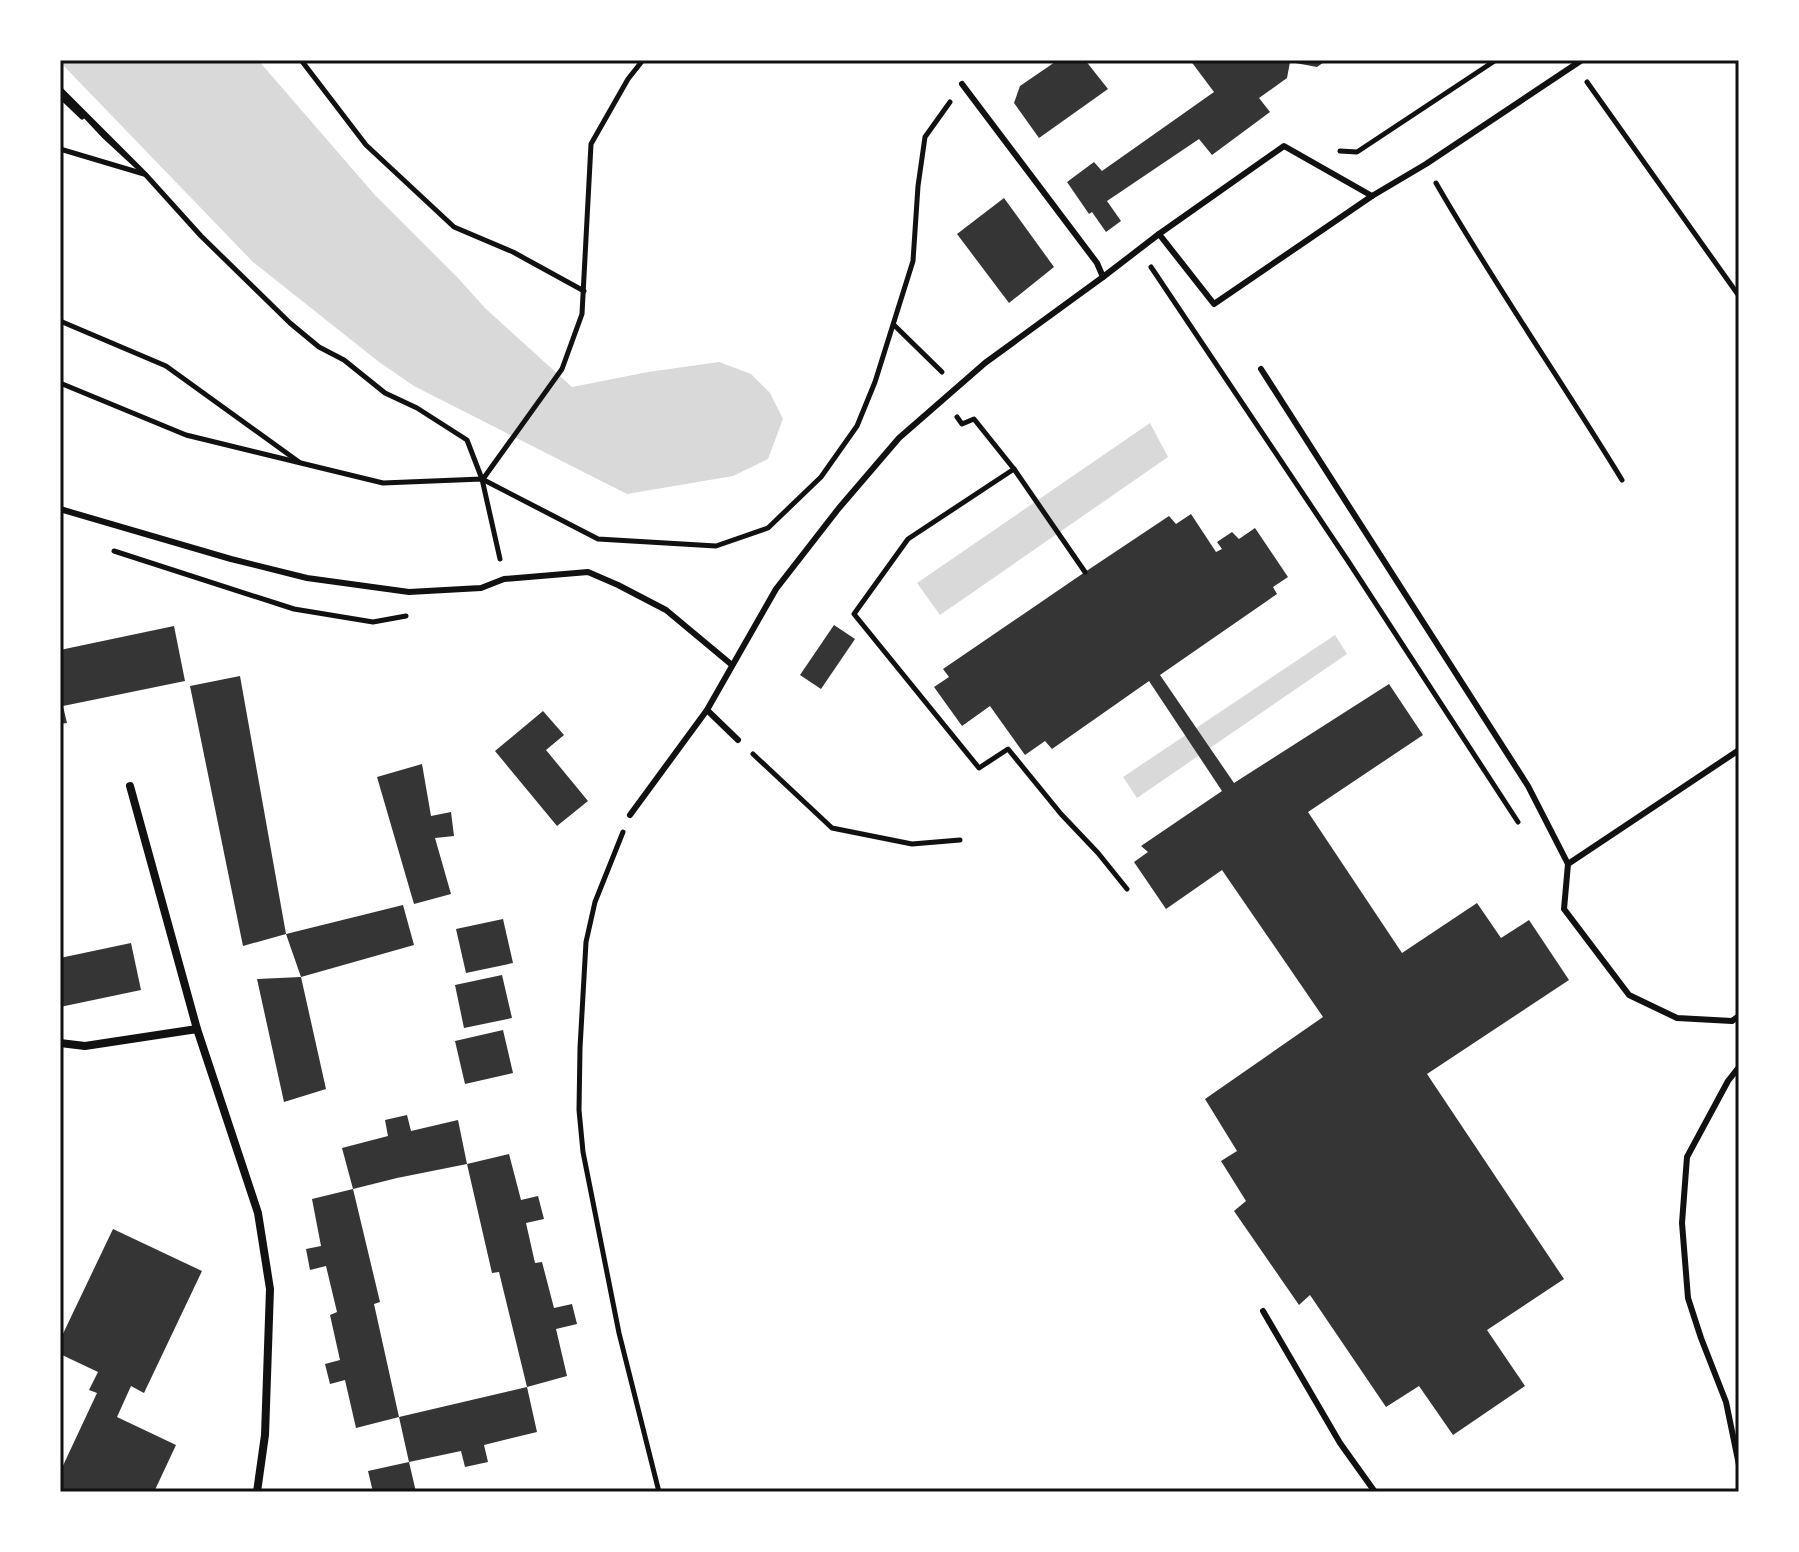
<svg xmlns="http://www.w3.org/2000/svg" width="1799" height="1552" font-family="'Source Serif 4',serif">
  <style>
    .water { fill: #d9d9d9 }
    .building { fill: #353535 }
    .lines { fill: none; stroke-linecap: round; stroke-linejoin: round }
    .path { stroke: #111; stroke-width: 5 }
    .service { stroke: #111; stroke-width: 6 }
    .minor { stroke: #111; stroke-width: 8 }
    .neatline { fill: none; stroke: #111; stroke-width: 3 }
  </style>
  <rect width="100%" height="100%" fill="#fff"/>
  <!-- water -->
  <g class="water">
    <polygon points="60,60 258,60 374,194 458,278 485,308 572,387 648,372 719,362 751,374 770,393 783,419 768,459 733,476 627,494 414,386 379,362 253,262 60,62"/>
    <polygon points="1150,423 1168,457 940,615 917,583"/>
    <polygon points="1335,635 1347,654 1137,798 1123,777"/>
  </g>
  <!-- building -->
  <g class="building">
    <polygon points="1058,60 1085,60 1108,89 1039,138 1014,103 1020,86"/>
    <polygon points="1190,60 1327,60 1317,67 1290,62 1287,78 1259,98 1270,112 1212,155 1199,139 1107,201 1121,221 1106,232 1092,212 1089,214 1067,182 1094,162 1102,171 1214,92"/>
    <polygon points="1004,198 1054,267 1009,303 957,234"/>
    <polygon points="1191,514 1216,552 1222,549 1217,542 1232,532 1239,539 1255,528 1288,577 1273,587 1277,594 1160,675 1234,783 1389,684 1423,735 1308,812 1402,953 1477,903 1501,938 1529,920 1569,980 1427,1074 1564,1279 1487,1330 1525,1386 1453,1435 1419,1386 1386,1407 1310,1295 1299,1305 1234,1211 1246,1201 1221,1161 1237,1151 1205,1099 1323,1017 1222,870 1166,909 1134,862 1148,852 1141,846 1222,791 1149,681 1052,749 1045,741 1025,755 990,706 962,726 934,687 949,677 943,669 1085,572 1169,516 1176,524"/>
    <polygon points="834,625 855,639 821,689 800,675"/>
    <polygon points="174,626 185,681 63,706 67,723 60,724 60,650"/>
    <polygon points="240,676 286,934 403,905 414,945 301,977 326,1089 284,1102 257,979 301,977 286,934 243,946 190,686"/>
    <polygon points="543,711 564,735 546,750 588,801 557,826 495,751"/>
    <polygon points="422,764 431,816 451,812 454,836 435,838 451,894 414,904 377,777"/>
    <polygon points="503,919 513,963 466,973 456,929"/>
    <polygon points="131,943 141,990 60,1007 60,958"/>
    <polygon points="502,975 512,1018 464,1028 455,985"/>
    <polygon points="503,1030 513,1073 465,1084 455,1041"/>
    <polygon points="407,1115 411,1131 458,1120 467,1164 397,1178 353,1189 342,1148 388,1136 385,1120"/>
    <polygon points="509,1154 521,1200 538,1196 544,1219 526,1223 535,1263 542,1262 554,1308 572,1304 577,1324 556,1329 567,1376 527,1387 499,1272 492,1273 467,1164"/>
    <polygon points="353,1189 380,1302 374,1304 399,1417 356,1428 345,1380 330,1384 325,1364 340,1360 330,1315 337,1312 326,1266 310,1270 306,1249 321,1246 312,1199"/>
    <polygon points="113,1229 202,1271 144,1393 131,1386 117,1417 176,1445 154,1492 60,1492 60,1472 97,1393 89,1390 98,1372 60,1354 60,1340"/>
    <polygon points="527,1387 537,1432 484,1445 488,1462 465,1467 461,1451 409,1462 399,1417"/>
    <polygon points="409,1462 416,1492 373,1492 368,1471"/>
  </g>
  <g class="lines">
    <!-- path -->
    <g class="path">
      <polyline points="301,60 366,145 454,227 513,252 584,291"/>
      <polyline points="1587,82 1739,296"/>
      <polyline points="60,96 82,117"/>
      <polyline points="60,149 144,174"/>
      <polyline points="1340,151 1357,152 1496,60"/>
      <polyline points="145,174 105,137 60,89 145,174 201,236 290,323 319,347 344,360 385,393 417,408 467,440 482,479 500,559"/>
      <path d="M1436,183c58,101 125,197 186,297"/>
      <polyline points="1151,267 1348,561 1518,822"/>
      <polyline points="60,321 166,366 299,462"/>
      <polyline points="894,325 942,372"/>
      <polyline points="60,383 186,435 383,483 482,479 598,539 716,546 768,528 821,477 857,426 875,382 913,261 918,186 925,137 950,102"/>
      <polyline points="957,417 962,424 974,419 1014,469 1085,572"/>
      <polyline points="1014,469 908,539 854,614 979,768 1008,749 1061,814 1098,853 1127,889"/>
      <polyline points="483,479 562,369 582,314 591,144 628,79 643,60"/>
      <polyline points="114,551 294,609 373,622 406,616"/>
      <polyline points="753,754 832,828 912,844 960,840"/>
      <polyline points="623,832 595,902 586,942 580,1048 579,1110 583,1152 619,1333 659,1492"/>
    </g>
    <!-- service -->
    <g class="service">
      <polyline points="962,84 1097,263 1103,277"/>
      <polyline points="1159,234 1214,304 1372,196"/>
      <polyline points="1261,369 1528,786 1568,864 1564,909 1629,995 1677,1018 1732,1021 1739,1016"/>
      <polyline points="60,509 231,559 307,578 409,592 481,588 504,579 588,572 618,585 666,610 732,665"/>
      <polyline points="707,710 738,740"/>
      <polyline points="630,815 707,710 776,589 839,508 899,438 985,363 1103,277 1159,234 1284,146 1372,196 1426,164 1582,60"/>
      <polyline points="1568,864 1739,750"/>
      <polyline points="1739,1067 1728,1081 1687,1157 1682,1223 1688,1298 1701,1338 1726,1402 1739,1465"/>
      <polyline points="1263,1311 1340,1443 1375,1492"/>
    </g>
    <!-- minor -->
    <g class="minor">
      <polyline points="130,786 197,1029"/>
      <polyline points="60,1043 85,1046 197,1029 258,1213 270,1289 265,1435 257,1492"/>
    </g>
  </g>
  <!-- border -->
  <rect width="1799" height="1552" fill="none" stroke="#ffffff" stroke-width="124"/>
  <rect x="62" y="62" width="1675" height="1428" class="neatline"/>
</svg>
